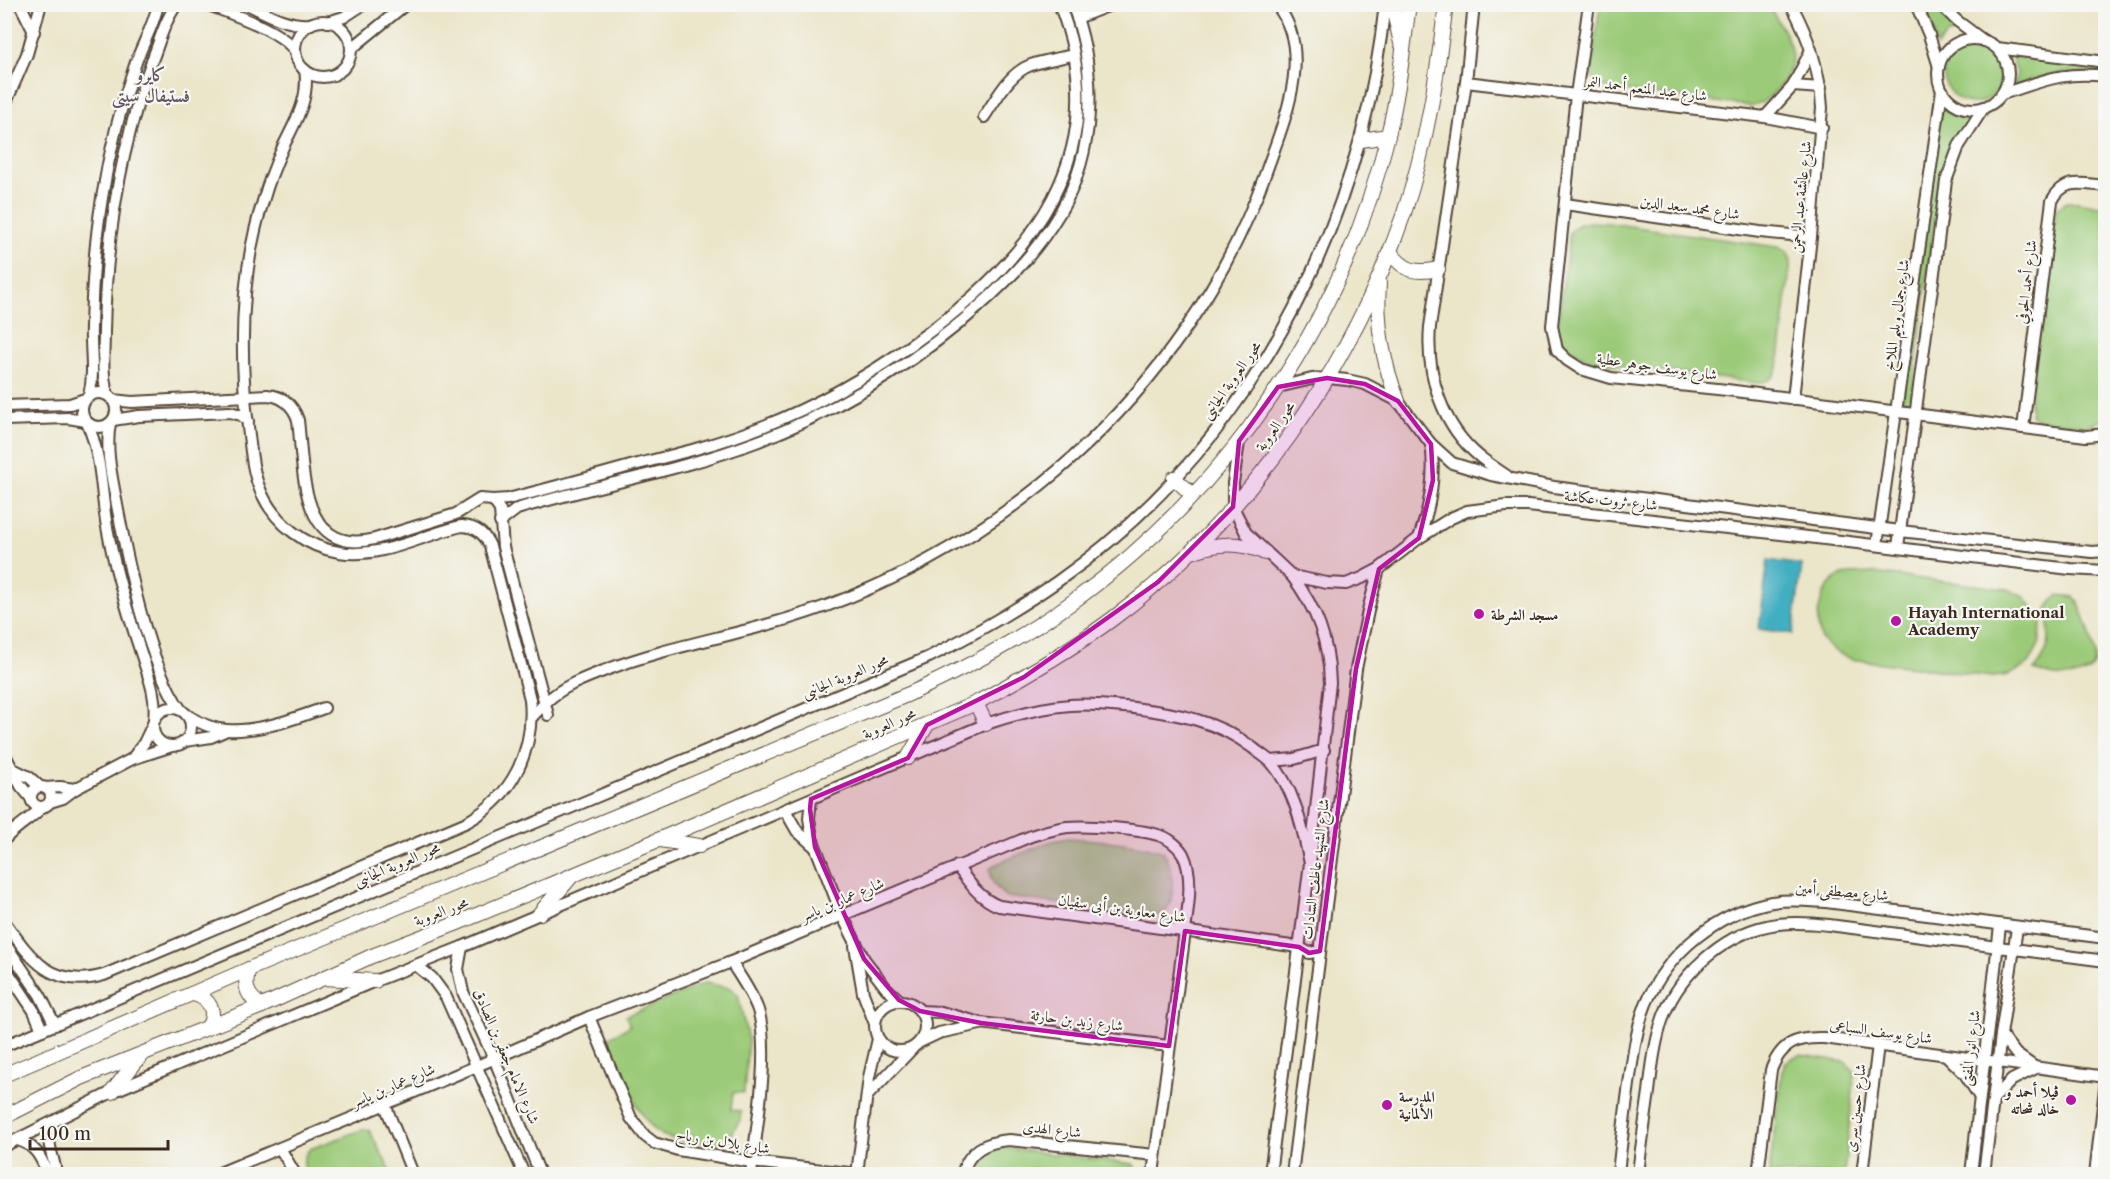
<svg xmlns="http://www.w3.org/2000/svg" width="2110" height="1179" font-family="'Libre Caslon Text',Amiri,serif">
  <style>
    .green { fill: #9bca78; stroke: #6b7a4b; stroke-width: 1.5 }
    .water { fill: #43afc1; stroke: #3f6c70; stroke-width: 1.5 }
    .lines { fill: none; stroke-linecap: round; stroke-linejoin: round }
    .minor-casing { stroke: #554638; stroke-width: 14 }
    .major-casing { stroke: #554638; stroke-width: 16 }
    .minor { stroke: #fff; stroke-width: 10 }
    .major { stroke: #fff; stroke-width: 14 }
    .marked { fill: #b5179e; fill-opacity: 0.2; stroke: #b5179e; stroke-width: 4.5; stroke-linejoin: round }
    .poi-dot { fill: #b5179e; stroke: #f6f6f2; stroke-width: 2 }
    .labels { text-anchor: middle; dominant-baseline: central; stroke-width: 4.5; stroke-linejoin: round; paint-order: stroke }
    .street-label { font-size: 15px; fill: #3b2a1e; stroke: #f6f6f2 }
    .poi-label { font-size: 15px; font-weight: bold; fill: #3b2a1e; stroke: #f6f6f2; text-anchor: start }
    .quarter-label { font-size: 18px; font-weight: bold; fill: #645661; stroke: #f6f6f2 }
  </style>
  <rect width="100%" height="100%" fill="#f6f6f2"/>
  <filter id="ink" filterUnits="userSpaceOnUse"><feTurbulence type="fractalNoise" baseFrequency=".0167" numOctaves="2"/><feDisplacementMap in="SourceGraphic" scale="12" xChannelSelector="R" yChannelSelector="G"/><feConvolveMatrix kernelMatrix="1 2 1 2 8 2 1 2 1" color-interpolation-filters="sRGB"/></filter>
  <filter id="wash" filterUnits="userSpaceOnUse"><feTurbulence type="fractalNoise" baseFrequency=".008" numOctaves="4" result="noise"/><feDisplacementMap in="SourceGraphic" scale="24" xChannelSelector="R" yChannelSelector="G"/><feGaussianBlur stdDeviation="1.35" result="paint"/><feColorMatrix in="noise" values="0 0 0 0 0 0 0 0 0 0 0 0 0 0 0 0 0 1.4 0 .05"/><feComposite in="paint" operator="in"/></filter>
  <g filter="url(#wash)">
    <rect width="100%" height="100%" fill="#ebe5c9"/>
    <!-- green -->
    <g class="green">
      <path d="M1600,5h168c17,28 39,55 9,84 -8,9 -15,16 -27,17l-140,-17c-9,-3 -15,-6 -19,-16z"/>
      <polygon points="1922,5 1934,5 1964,29 1946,36 1937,46 1929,18"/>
      <circle cx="1973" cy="74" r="29"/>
      <path d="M2012,56l34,6 59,6v5c-35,-1 -58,-2 -91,14l3,-14z"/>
      <path d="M1941,105c9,11 18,15 33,16 -17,19 -28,36 -35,61l-28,223 -9,-1z"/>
      <polygon points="2067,202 2079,202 2105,207 2105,418 2088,426 2035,419 2031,415 2030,401 2056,209"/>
      <path d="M1589,222l19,1 169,24 10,5 4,8 -13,108c-4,12 -10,13 -21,15l-164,-21 -27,-16 -7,-7 -2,-12 13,-95 8,-7z"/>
      <path d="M1872,573l136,16 18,9 15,24 -1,20 -11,22 -20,11 -16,2 -142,-18c-10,-4 -25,-11 -30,-22 -8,-20 1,-55 22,-62 9,-2 20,-1 29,-2z"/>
      <path d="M2058,595l16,2c8,11 11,21 15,34 2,7 5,15 6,23 3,30 -43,24 -60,17 6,-11 15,-22 14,-36 0,-22 -10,-21 9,-40z"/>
      <path d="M1067,838c33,2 66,4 97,14 8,14 13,45 2,59 -1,0 -8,5 -9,5l-150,-19c-11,-8 -16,-14 -17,-28l4,-4 55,-23z"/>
      <path d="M706,983l24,5 8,7 10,45 -4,53 -11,-1 -2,18 10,1 -1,9 -14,24c-18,-2 -38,-2 -56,-6 -31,-7 -51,-73 -62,-100l22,-12 -4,-10z"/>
      <path d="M1801,1055l44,7 10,10 -11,102h-75l13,-103c3,-10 9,-14 19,-16z"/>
      <path d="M364,1129l5,1 23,44h-86c-3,-10 -4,-17 4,-25z"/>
      <path d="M1005,1148l128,16 4,6v4h-150l-5,-10c4,-12 11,-14 23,-16z"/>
    </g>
    <!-- water -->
    <polygon class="water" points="1768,560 1802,565 1793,634 1759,629"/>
  </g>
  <g filter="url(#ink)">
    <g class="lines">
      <!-- minor casing -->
      <g class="minor-casing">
        <g id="minor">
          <polyline points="20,4 34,32"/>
          <path d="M206,4c25,10 74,25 89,47"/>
          <path d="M247,4c21,10 40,22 64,20"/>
          <path d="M1474,4l-8,78 -36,245c-4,48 12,99 50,130 9,7 18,13 27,19"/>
          <polyline points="1589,4 1576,95 1552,326 1557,350 1567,360 1581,369 1611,378 1727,390 2086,436 2106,434"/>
          <path d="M1791,4c18,33 29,67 31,104l-11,129 -18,162"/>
          <polyline points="1916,4 1929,35 1939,67"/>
          <polyline points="1940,4 1956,20 1984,41"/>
          <polyline points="1077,18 1113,4"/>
          <circle cx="323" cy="49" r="28"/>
          <polyline points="328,22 344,17 364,4"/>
          <circle cx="1973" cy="74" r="35"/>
          <polyline points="1997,48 2106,62"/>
          <polyline points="351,49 406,4"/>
          <polyline points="1466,82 1765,117 1822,128"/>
          <polyline points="1793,86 1821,88"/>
          <path d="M2002,94c41,-13 59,-23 104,-18"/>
          <polyline points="4,107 27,54 41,4"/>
          <path d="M984,117c13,-19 25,-44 47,-52 14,-5 29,-7 42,-10"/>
          <polyline points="1765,117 1793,86 1811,50"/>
          <polyline points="1565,204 1760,232 1811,237"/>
          <polyline points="1278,387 1312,379 1327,378 1347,380 1365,384 1398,401 1431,444 1452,463 1491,475 1554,487 1703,506 1900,531 2092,552 2106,551"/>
          <circle cx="99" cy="410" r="17"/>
          <path d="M89,395c6,-22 1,-45 2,-68 1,-43 4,-86 11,-129 7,-45 18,-90 33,-133 7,-21 19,-39 23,-61"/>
          <path d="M108,395c-7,-20 -4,-42 -4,-64 2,-93 16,-185 49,-273 7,-18 12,-38 24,-54"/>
          <path d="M113,400l19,2 135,-7c16,1 26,10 31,25 6,49 1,137 77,119l81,-25 24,-15 13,1 7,10 3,37 45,168"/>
          <polyline points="4,406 70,404 85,399"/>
          <polyline points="4,420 68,418 86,421"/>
          <polyline points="113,420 139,416 230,412 241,415 248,421"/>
          <path d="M87,423c15,32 14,70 20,104 8,44 21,87 35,129 7,22 15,41 12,63"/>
          <path d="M110,423c-5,27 2,55 7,82 11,58 30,157 64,205"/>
          <path d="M2023,428l29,-227c12,-24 31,-17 54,-15"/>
          <polyline points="1239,442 1233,483 1233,507 1246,533 1292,576 1327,583 1346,584 1362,578 1379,569 1419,538 1451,518 1467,511 1506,506 1528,506 1808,537 2070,569 2106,571"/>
          <path d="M493,500l15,-1c42,-11 84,-22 126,-34 44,-11 88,-22 130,-39 54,-21 104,-50 150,-83 116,-82 205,-190 145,-339"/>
          <path d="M500,522l17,-13c79,-24 162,-38 239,-67 76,-29 143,-69 206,-121 37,-31 72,-65 97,-107 37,-61 39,-144 13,-210"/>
          <path d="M1419,538c11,-31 17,-61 12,-94"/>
          <polyline points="1877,545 1942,90"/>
          <polyline points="1898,547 1946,181 1959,146 1984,107"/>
          <circle cx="172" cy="727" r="19"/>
          <path d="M187,715c12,8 25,14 40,15 32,2 67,-11 97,-22"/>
          <path d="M531,718c5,-5 10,-11 15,-16 17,-16 39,-24 60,-32 52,-20 106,-30 160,-45 226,-61 420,-230 500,-453 18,-51 49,-120 10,-168"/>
          <polyline points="185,741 211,737 227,730"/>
          <polyline points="4,753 21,786 31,798"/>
          <polyline points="132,759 144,743 153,724"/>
          <polyline points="1270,761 1294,759 1324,750"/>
          <polyline points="15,770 29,777 40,787"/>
          <circle cx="41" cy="797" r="10"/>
          <polyline points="45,788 60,787 75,789"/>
          <polyline points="811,799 809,818 812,838 842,915 864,959 886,988 899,1000"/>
          <polyline points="50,802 63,798 75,789 132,759 172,746"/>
          <polyline points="785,810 797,831 815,847"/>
          <path d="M4,840c12,-14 26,-20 38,-33"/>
          <path d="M957,866c12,17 23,33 42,40l300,41 10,6 11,-2"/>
          <path d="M4,921c27,38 48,69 100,54l363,-153c45,-25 68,-71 63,-123l-40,-153c-6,-13 -14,-19 -28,-20 -40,9 -80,33 -123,26 -33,-5 -63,-28 -77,-58 -10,-21 -11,-44 -14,-67 -9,-76 -8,-155 16,-229 5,-18 12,-35 19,-51 12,-25 27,-48 22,-77"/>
          <polyline points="4,942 40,995 55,1025"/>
          <polyline points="855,946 863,993 875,1024"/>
          <polyline points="462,947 458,969 463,992 494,1058 540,1174"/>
          <path d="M731,962c10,16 21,31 27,48 13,41 -2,121 -7,164"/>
          <polyline points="416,965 432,978 446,997 524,1174"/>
          <polyline points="4,966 34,1011 42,1030"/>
          <circle cx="900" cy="1026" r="25"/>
          <polyline points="920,1011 941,1012 981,1023 1169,1046"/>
          <polyline points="589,1017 631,1118 645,1136 654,1143 678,1150 752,1162 858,1174"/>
          <polyline points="2001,1035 2016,1054 2033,1066"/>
          <polyline points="920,1042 939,1033 980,1024"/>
          <path d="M4,1046l925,-389c45,-23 88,-47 129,-76 189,-133 303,-349 327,-577"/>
          <polyline points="1947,1056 1965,1074 1979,1096"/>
          <polyline points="867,1096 912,1049"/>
          <polyline points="1994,1098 2012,1080 2034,1069"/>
          <polyline points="385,1105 413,1174"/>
          <path d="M53,1122c-9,23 1,31 3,52"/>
          <path d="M17,1140c19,5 24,18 31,34"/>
          <path d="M4,1146l108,-54 263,-111 87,-34 524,-223c27,-9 56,-17 84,-19 21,-2 43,1 64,3 45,6 82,12 119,40 6,5 13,9 18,14 25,29 31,66 39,101"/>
          <polyline points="280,1148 295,1174"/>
          <path d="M217,1174l260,-108 112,-49 142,-55 300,-126c12,-4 23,-7 36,-9 21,-2 71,2 91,8 9,2 20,10 25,19 11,22 5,54 2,77l-32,243"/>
          <polyline points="857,1174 869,1077 878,1039"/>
          <path d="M962,1174c7,-24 23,-32 47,-34l146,15"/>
          <path d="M1270,1174l40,-311 20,-180c-1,-41 -13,-74 -38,-107"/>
          <polyline points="1292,1174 1356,669 1369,606 1379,569"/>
          <path d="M1618,1174c3,-30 7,-60 11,-90 4,-27 7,-55 17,-80 21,-51 71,-92 126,-102 18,-3 36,-1 54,0l280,36"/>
          <path d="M1638,1174c3,-27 7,-54 11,-82 3,-26 6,-52 15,-77 18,-45 65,-85 114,-91 17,-2 34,-1 51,1l277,36"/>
          <path d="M1758,1174l13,-104c10,-27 26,-33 53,-32l282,39"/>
          <polyline points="1862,1174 1878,1045"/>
          <polyline points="1971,1174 2000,926"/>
          <polyline points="1984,1174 2001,1035 2017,928"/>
          <polyline points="2095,1174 2106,1080"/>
        </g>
      </g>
      <!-- major casing -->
      <g class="major-casing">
        <g id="major">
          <polyline points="1392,4 1401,43"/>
          <polyline points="1361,140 1388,136"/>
          <path d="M1390,252c14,19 26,22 48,17"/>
          <path d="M1379,283c-3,41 4,80 19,118"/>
          <polyline points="1174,478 1193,495"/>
          <path d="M1191,552c26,-9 49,-11 74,1"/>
          <polyline points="976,703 986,724"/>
          <polyline points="908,758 927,725"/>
          <polyline points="660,840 699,846"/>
          <polyline points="540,913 570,878"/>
          <path d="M249,969c-6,16 -2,28 13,37"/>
          <polyline points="324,978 375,981"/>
          <path d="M193,994c17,4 24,18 15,33"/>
          <path d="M4,1075l245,-106 660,-275c57,-26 112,-55 162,-91 156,-112 272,-281 317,-468 11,-43 15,-87 21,-131"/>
          <polyline points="112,1092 142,1054"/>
          <path d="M4,1117l77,-39 181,-72 110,-50 83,-32 203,-84 318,-137c48,-26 95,-53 139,-86 133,-100 235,-247 289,-404 23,-68 33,-138 42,-209"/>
        </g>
      </g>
      <!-- minor -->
      <use href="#minor" class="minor"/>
      <!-- major -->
      <use href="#major" class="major"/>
    </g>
  </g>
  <!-- marked area -->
  <path class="marked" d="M1327,378l38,6 33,17 33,43 2,36 -14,58 -40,31 -23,100 -36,282 -11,2 -10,-6 -114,-16 -16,115 -188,-23 -61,-12 -21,-11 -35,-41 -49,-112 -5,-38 1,-10 97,-41 19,-33 97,-48 134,-95 75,-75 6,-66 39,-54z"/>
  <!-- markers -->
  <g class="poi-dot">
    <circle cx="1479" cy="614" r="6"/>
    <circle cx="1896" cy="621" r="6"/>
    <circle cx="2071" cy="1100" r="6"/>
    <circle cx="1387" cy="1105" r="6"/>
  </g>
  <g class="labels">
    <!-- street labels -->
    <g class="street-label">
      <text transform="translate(1646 88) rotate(7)">شارع عبد المنعم أحمد النمر</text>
      <text transform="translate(1800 197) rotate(-84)">شارع عائشة عبد الرحمن</text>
      <text transform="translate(1690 207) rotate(8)">شارع محمد سعد الدين</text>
      <text transform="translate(2026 282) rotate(-83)">شارع أحمد الحوفي</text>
      <text transform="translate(1896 315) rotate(-82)">شارع جمال ويليم الملاخ</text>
      <text transform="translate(1657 366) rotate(8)">شارع يوسف جوهر عطية</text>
      <text transform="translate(1231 380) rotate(-55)">محور العروبة الجانبى</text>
      <text transform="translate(1275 426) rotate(-55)">محور العروبة</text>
      <text transform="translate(1611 500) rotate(6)">شارع ثروت عكاشة</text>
      <text transform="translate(845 676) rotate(-23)">محور العروبة الجانبى</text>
      <text transform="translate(889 723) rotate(-24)">محور العروبة</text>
      <text transform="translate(397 864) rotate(-23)">محور العروبة الجانبى</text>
      <text transform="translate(1315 869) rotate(-83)">شارع الشهيد عاطف السادات</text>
      <text transform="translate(1842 891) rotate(5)">شارع مصطفى أمين</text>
      <text transform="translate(842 899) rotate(-23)">شارع عمار بن ياسر</text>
      <text transform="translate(1122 908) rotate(8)">شارع معاوية بن أبى سفيان</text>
      <text transform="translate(441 911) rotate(-21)">محور العروبة</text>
      <text transform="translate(1077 1020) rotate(7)">شارع زيد بن حارثة</text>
      <text transform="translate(1881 1031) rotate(8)">شارع يوسف السباعى</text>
      <text transform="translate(1970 1048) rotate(-83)">شارع انور المفتى</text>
      <text transform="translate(507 1056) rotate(67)">شارع الامام جعفر بن الصادق</text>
      <text transform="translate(393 1085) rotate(-23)">شارع عمار بن ياسر</text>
      <text transform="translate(1855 1108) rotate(-83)">شارع حسين سرى</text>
      <text transform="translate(1052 1129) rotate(6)">شارع الهدى</text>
      <text transform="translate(723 1141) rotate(9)">شارع بلال بن رباح</text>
    </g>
    <!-- poi labels -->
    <g class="poi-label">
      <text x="1908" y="612">Hayah International<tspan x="1908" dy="17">Academy</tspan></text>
      <text x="1491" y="614">مسجد الشرطة</text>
      <text x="2059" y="1091" text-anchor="end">ڤيلا أحمد و<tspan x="2059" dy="17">خالد شحاته</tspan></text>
      <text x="1399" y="1096">المدرسة<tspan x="1399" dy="17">الألمانية</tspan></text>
    </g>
    <!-- quarter labels -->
    <g class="quarter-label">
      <text x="151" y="75">كايرو<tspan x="151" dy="21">فستيفال سيتى</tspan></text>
    </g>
  </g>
  <!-- margin -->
  <rect width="2110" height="1179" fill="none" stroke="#f6f6f2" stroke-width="24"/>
  <!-- scale -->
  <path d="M30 1140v9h138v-9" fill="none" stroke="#3b2a1e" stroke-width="3"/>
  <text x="39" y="1140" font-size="18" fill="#3b2a1e" stroke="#f6f6f2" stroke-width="4.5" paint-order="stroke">100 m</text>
</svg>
